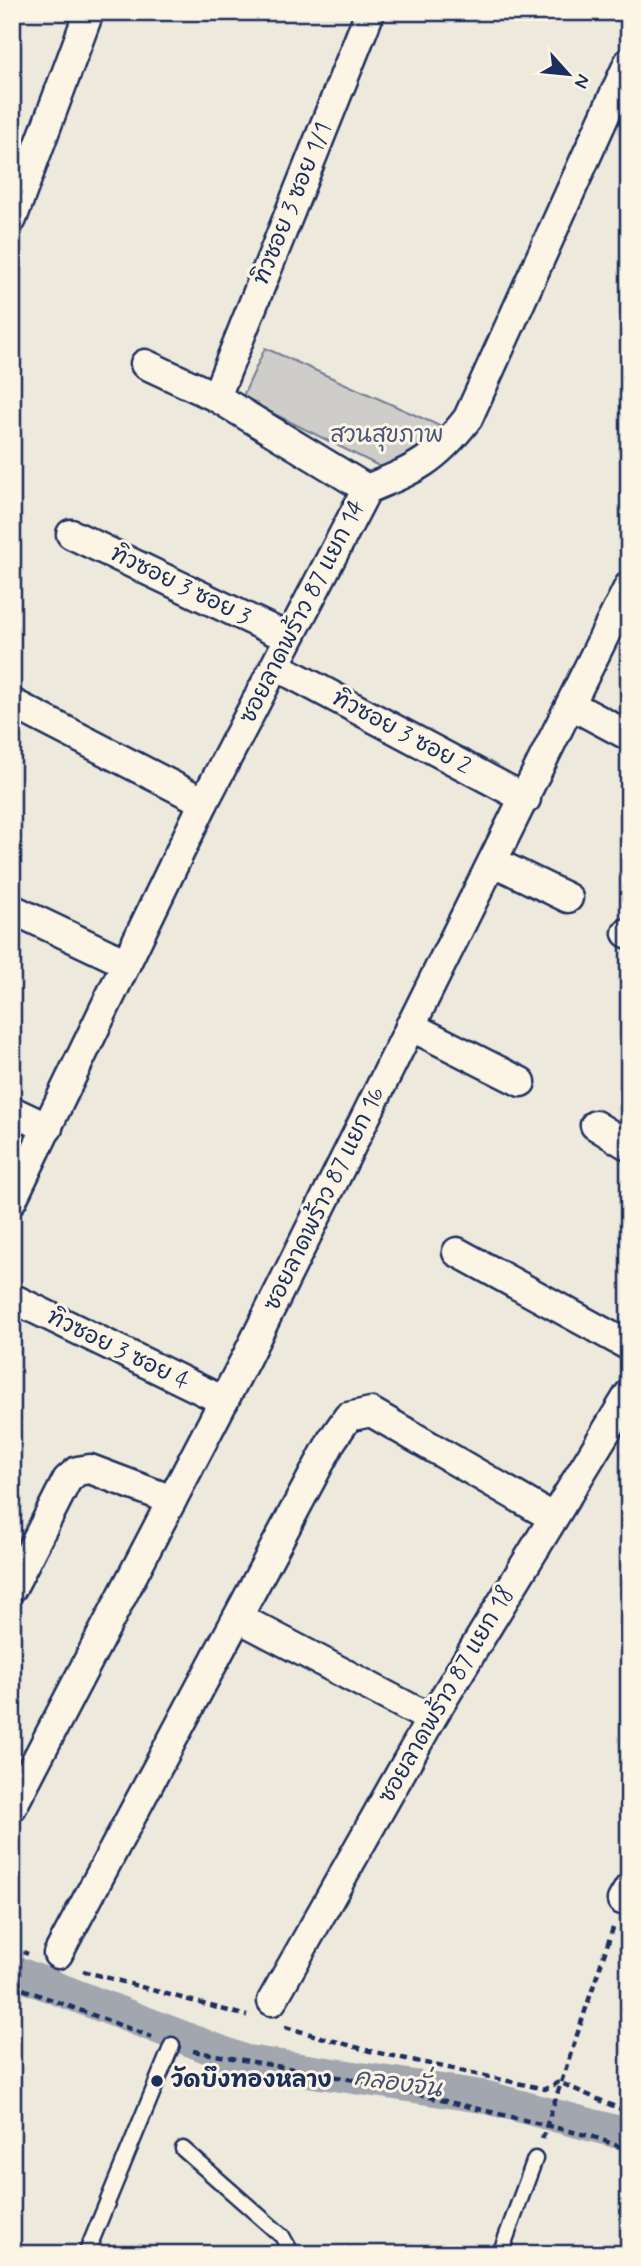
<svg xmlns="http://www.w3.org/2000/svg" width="641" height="2266" font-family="Mynerve,'Playpen Sans Thai',sans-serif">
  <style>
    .green { fill: #cfcdca; stroke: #757e94; stroke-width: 2 }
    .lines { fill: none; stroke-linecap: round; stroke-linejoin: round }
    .canal { stroke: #a2a7af; stroke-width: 33 }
    .service-casing { stroke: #1b2f5e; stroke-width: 19 }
    .minor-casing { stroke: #1b2f5e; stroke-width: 33 }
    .path { stroke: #1b2f5e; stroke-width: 4.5; stroke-dasharray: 7 5; stroke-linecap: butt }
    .service { stroke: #fcf5e5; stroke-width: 14 }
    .minor { stroke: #fcf5e5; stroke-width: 28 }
    .poi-dot { fill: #1b2f5e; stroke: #fcf5e5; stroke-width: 2.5 }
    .labels { text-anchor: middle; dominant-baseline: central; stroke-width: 6; stroke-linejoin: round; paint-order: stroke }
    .street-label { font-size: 23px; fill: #1b2f5e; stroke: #fcf5e5 }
    .park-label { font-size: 23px; fill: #485679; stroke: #fcf5e5 }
    .poi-label { font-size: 23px; font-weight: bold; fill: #1b2f5e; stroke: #fcf5e5; text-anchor: start }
    .water-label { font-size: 24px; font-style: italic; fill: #445376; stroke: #fcf5e5 }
  </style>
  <rect width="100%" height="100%" fill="#eee9dd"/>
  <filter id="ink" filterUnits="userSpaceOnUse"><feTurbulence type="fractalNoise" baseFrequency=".0143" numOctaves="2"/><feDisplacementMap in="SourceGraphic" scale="14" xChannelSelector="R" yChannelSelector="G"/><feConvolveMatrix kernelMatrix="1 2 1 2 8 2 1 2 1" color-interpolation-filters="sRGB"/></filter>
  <g filter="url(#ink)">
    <!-- green -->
    <polygon class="green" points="265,348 442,427 428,448 387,470 242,398"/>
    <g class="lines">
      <!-- canal -->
      <polyline class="canal" points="12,1971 244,2061 485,2097 629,2135"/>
      <!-- service casing -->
      <g class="service-casing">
        <g id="service">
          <polyline points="183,2149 282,2236 292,2254"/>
          <polyline points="86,2254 172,2045"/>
          <polyline points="500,2254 535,2159"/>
        </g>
      </g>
      <!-- minor casing -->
      <g class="minor-casing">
        <g id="minor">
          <polyline points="12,219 89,12"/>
          <polyline points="145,364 216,397"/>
          <polyline points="367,489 216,397 370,12"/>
          <polyline points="71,534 289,638"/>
          <polyline points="276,666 526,799"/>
          <polyline points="12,703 204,802"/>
          <polyline points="571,705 629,736"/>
          <polyline points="494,862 568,898"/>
          <polyline points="12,909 126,963"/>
          <polyline points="627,933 629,934"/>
          <polyline points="410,1026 521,1082"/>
          <polyline points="12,1111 48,1128"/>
          <polyline points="595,1125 629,1146"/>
          <path d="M12,1200l192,-398 163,-313c49,-20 68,-28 101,-71l161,-356"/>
          <polyline points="457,1252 629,1346"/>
          <polyline points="12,1298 224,1401"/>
          <polyline points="12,1588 67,1480 77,1471 90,1469 172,1500"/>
          <polyline points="239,1618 431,1719"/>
          <polyline points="12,1807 246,1358 629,586"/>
          <polyline points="622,1900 629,1888"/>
          <polyline points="58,1954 332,1440 348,1417 371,1412 552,1517"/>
          <polyline points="272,2001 431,1719 629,1394"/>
        </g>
      </g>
      <!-- path -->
      <g class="path">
        <polyline points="12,1948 28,1954"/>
        <polyline points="83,1971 247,2016"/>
        <polyline points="12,1985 152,2037"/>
        <polyline points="285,2027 370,2051 545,2089 559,2082 629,2113"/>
        <polyline points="193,2051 371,2083 594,2137 629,2150"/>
        <polyline points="542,2139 613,1928"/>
      </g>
      <!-- service -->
      <use href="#service" class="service"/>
      <!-- minor -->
      <use href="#minor" class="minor"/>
    </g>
  </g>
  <!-- markers -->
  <circle class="poi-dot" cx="157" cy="2081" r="7"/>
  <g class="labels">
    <!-- street labels -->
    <g class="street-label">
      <text transform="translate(293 204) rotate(-68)">ทิวซอย 3 ซอย 1/1</text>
      <text transform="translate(180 586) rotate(26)">ทิวซอย 3 ซอย 3</text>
      <text transform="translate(303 612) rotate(-63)">ซอยลาดพร้าว 87 แยก 14</text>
      <text transform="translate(401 733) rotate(28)">ทิวซอย 3 ซอย 2</text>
      <text transform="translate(325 1199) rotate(-64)">ซอยลาดพร้าว 87 แยก 16</text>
      <text transform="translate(118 1350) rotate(26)">ทิวซอย 3 ซอย 4</text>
      <text transform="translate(447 1695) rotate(-60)">ซอยลาดพร้าว 87 แยก 18</text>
    </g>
    <!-- park labels -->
    <g class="park-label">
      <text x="387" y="436">สวนสุขภาพ</text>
    </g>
    <!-- poi labels -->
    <g class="poi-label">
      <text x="171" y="2081">วัดบึงทองหลาง</text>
    </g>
    <!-- water labels -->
    <g class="water-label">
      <text transform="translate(398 2084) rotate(8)">คลองจั่น</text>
    </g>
  </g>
  <!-- margin -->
  <rect width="641" height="2266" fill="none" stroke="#fcf5e5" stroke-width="42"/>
  <rect x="21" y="21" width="599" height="2224" fill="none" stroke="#1b2f5e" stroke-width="2.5" filter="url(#ink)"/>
  <!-- north arrow -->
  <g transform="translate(568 74) rotate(117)" stroke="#fcf5e5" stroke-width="5" paint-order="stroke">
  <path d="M0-5L12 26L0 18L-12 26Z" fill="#1b2f5e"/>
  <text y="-10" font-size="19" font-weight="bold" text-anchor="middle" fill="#1b2f5e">N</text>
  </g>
</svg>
